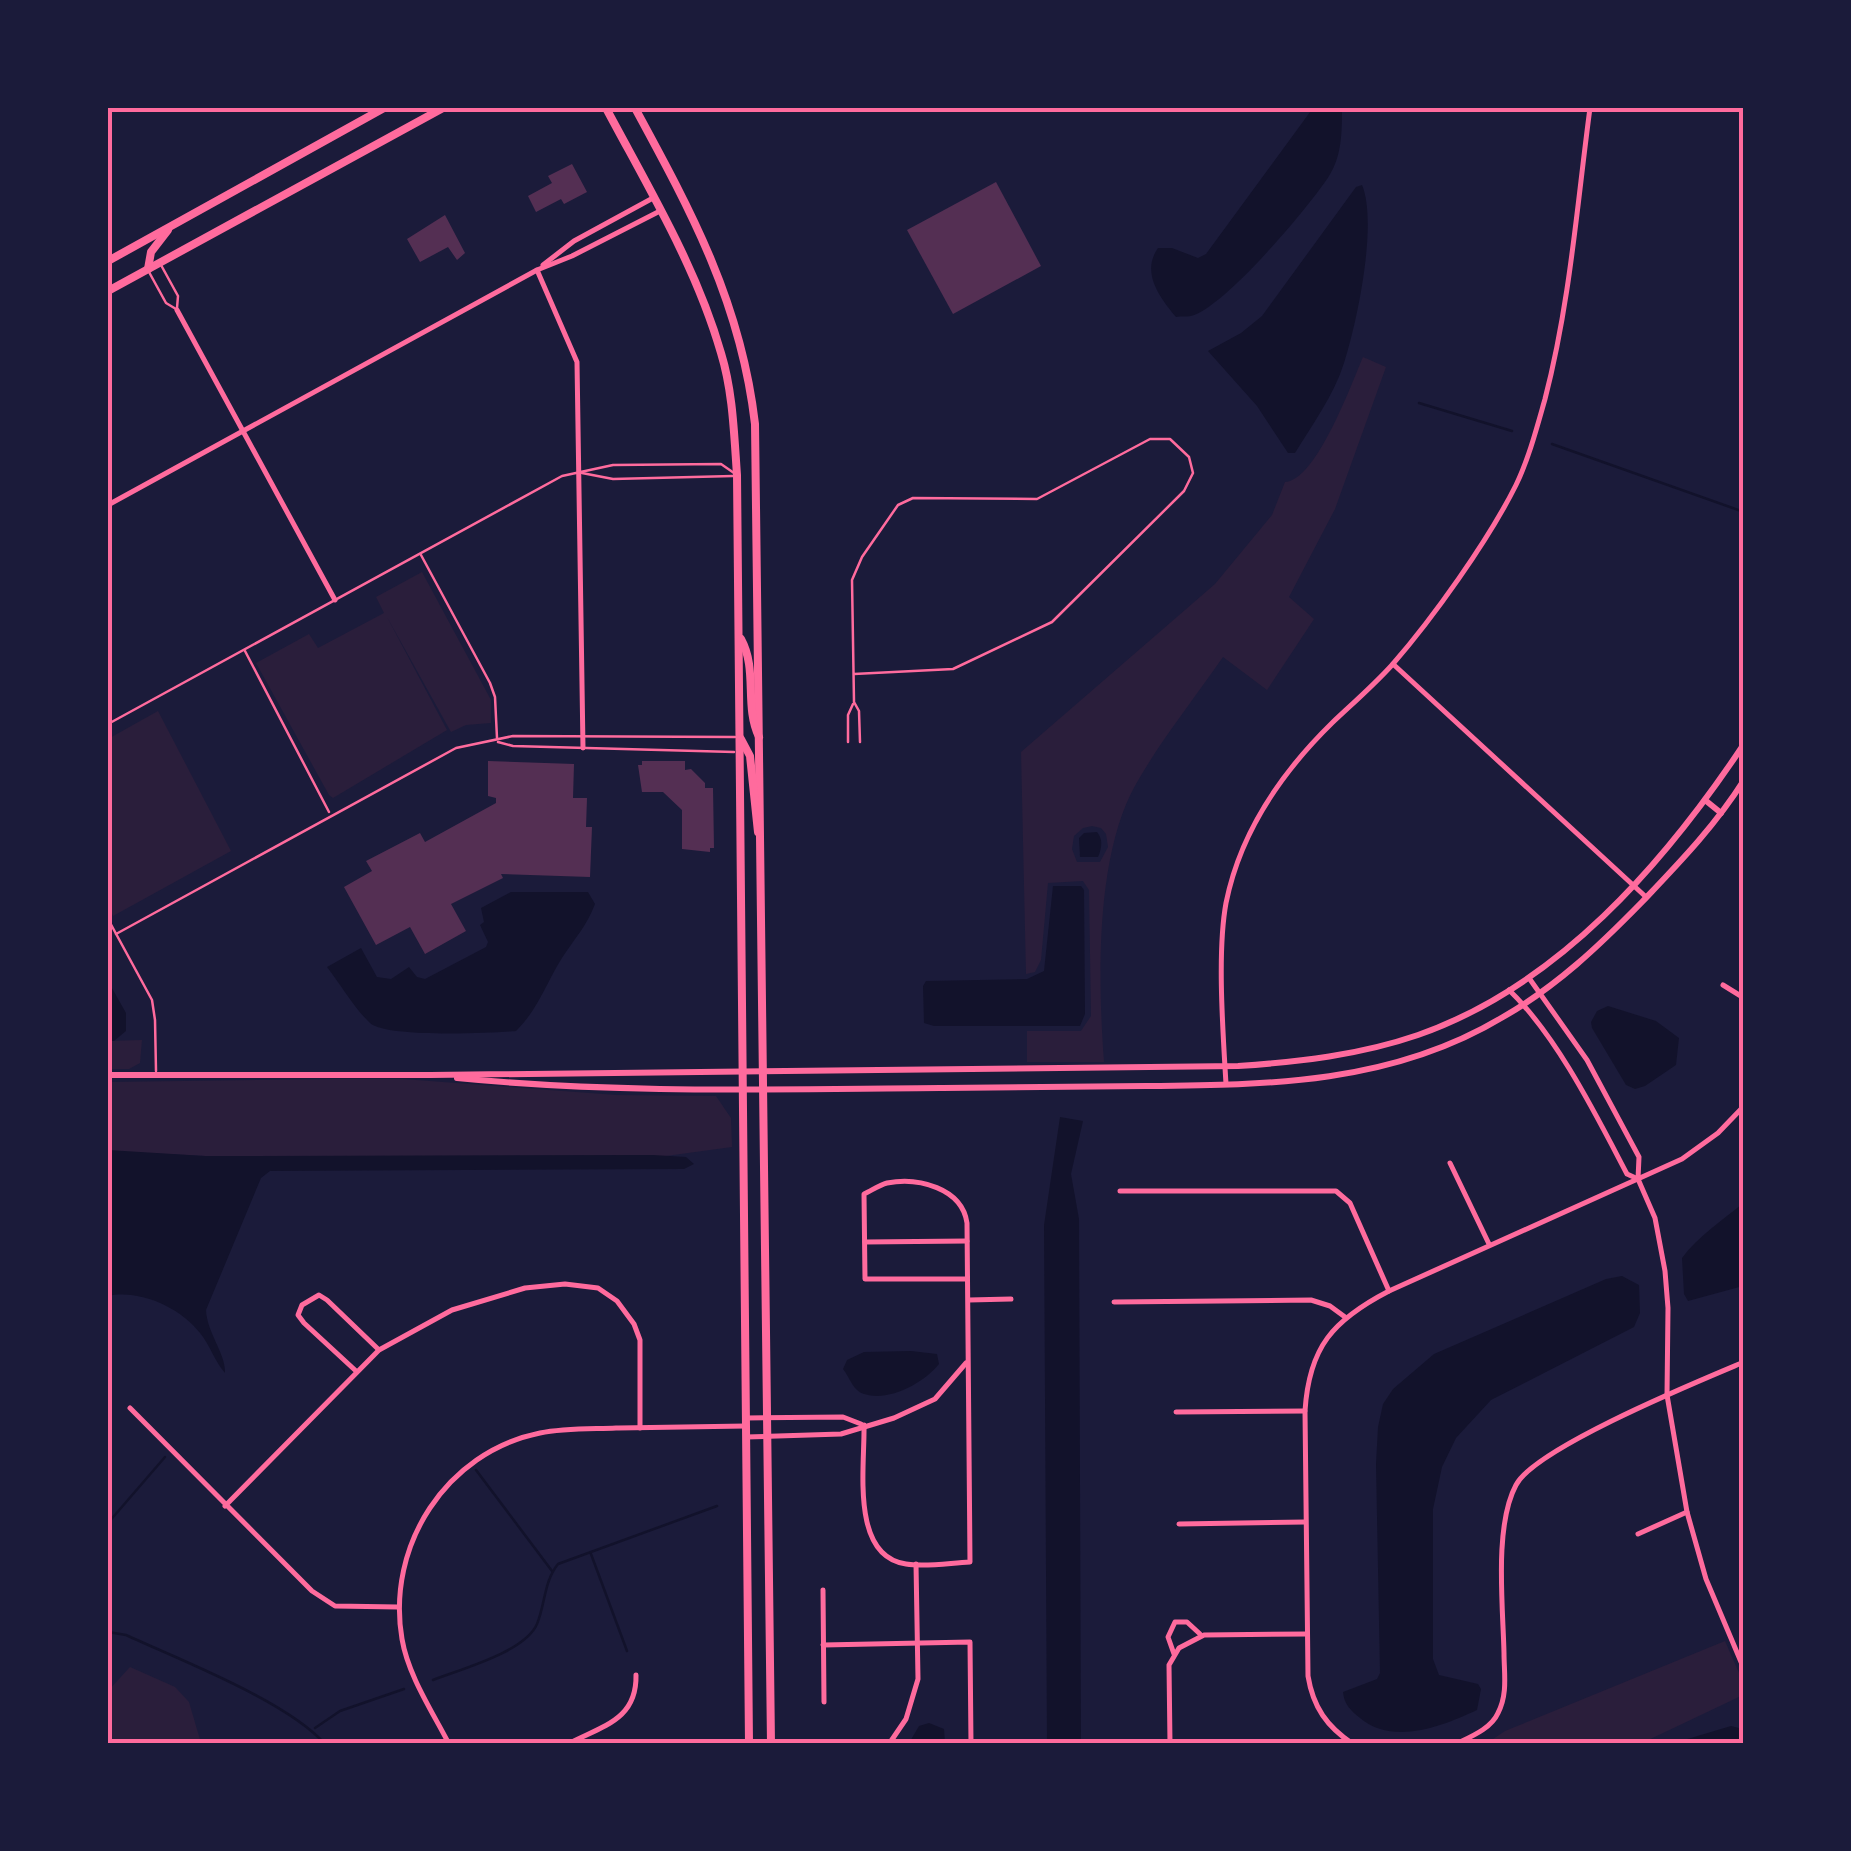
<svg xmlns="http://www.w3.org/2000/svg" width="1851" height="1851" font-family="'Times New Roman',serif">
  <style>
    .green { fill: #2a1e3b; fill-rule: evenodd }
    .water { fill: #12122b }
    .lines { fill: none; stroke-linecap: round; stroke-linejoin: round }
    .stream { stroke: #12122b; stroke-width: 2.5 }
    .building { fill: #542f53 }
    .service { stroke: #ff6b9d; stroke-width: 2.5 }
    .minor { stroke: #ff6b9d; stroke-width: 5 }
    .tertiary { stroke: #ff6b9d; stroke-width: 6 }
    .secondary { stroke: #ff6b9d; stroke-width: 8 }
    .primary { stroke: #ff6b9d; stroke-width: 8 }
    .neatline { fill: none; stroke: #ff6b9d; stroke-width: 4 }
  </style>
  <rect width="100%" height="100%" fill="#1b1b3a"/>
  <!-- green -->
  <g class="green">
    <path d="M1363,357l23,10 -51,142 -46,88 25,22 -47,71 -44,-33c-29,42 -62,83 -87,127 -41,72 -38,197 -32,278h-77v-31h54l10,-15 -2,-126 -6,-9 -35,2 -7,77 -6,12 -9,2 -5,-222 194,-168 57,-69 13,-33c31,-1 66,-97 78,-125zM1092,826l9,2 5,6 2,13 -8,15h-23l-5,-13 2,-13 9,-8z"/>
    <polygon points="422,572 491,700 491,723 466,725 451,732 387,617 447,730 333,798 329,795 256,663 309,634 318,648 384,613 376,597"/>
    <polygon points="158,711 231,851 113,916 108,906 108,739"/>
    <polygon points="142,1040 140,1063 129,1069 108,1069 108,1041"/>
    <polygon points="332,1079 403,1079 616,1095 716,1096 731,1118 732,1147 666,1156 205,1156 108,1151 108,1082"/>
    <polygon points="1725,1641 1743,1682 1743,1695 1642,1743 1487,1743 1505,1731"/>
    <polygon points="130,1667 175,1687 189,1702 201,1743 108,1743 108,1691"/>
  </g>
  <!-- water -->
  <g class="water">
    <path d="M1313,108h29c0,23 0,48 -13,68 -20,31 -105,132 -138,140 -5,1 -10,0 -15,1 -17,-20 -35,-45 -18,-69h14l26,10 8,-4z"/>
    <path d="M1362,185c16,38 -5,138 -18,178 -10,32 -32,62 -49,90h-7l-31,-47 -49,-55 33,-18 21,-17 94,-129z"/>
    <path d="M1097,832c6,7 5,16 1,25h-18l-1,-19 5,-5z"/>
    <polygon points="1053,886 1081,886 1084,890 1085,1014 1080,1026 934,1026 924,1023 923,986 926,981 1027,979 1044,971"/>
    <path d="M511,892h77l7,12c-8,22 -21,35 -33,54 -17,27 -23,50 -46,73 -25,2 -130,7 -146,-8 -16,-15 -29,-38 -43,-56l34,-19 16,29 14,2 18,-12 8,10 8,2 61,-32 2,-5 -8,-17 4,-3 -3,-14z"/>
    <polygon points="108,981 126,1013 126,1031 114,1041 108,1041"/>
    <polygon points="1608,1006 1656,1021 1679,1038 1676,1065 1645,1086 1635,1089 1626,1085 1592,1028 1591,1022 1597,1011"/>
    <polygon points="1060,1117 1083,1121 1071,1174 1079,1219 1081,1744 1047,1743 1044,1225"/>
    <path d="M108,1150l97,6 448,-1 33,2 8,7 -10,5 -414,2 -9,7 -55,132c1,23 20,44 19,63 -10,-11 -15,-28 -25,-40 -20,-26 -61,-44 -92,-37z"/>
    <path d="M1743,1203v83l-55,15 -4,-7 -2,-36c16,-22 40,-37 61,-55z"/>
    <path d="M1622,1276l17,9 1,28 -6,14 -143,73 -35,38 -14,29 -9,42v150l6,16 39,9 3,5 -4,21c-34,16 -84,36 -117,8 -9,-7 -16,-14 -17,-26l34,-13 3,-6 -4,-209 2,-37 5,-23 10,-15 41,-35 172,-75z"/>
    <path d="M911,1351l26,3 2,10c-15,19 -50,38 -75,30 -11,-3 -14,-16 -21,-25l4,-9 17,-8z"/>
    <polygon points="929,1723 944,1729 945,1743 909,1743 919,1726"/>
    <polygon points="1731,1726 1743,1729 1743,1743 1674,1743"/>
  </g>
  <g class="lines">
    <!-- stream -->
    <g class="stream">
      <polyline points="1419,403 1512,431"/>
      <polyline points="1552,444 1744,512"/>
      <polyline points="476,1470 552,1571"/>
      <polyline points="108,1523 165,1457"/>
      <polyline points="591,1554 627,1651"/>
      <path d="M108,1632l18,3c54,25 161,66 199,109"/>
      <path d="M433,1680c28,-11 92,-28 104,-56 8,-19 7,-43 21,-60l159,-58"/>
      <polyline points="315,1728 340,1711 404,1689"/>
    </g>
  </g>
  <!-- building -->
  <g class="building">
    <polygon points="572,164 587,192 564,204 561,199 536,212 528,196 552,183 548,176"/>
    <polygon points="996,182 1041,266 953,314 907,230"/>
    <polygon points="445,215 465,253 457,260 448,247 420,262 407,239"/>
    <polygon points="488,761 574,764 573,798 587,798 586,827 592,827 590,877 501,874 503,878 451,904 466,931 425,954 410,927 376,945 344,887 372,871 366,861 420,833 425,842 496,803 496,798 488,796"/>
    <polygon points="642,761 685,761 685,770 691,769 705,783 705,788 713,788 714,848 710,848 710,852 682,849 682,810 663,792 642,792 638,765 642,765"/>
  </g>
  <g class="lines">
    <!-- service -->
    <g class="service">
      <polyline points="161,265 178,296 177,308"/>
      <polyline points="149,272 166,303 176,309"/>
      <polyline points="582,473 613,479 733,476"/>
      <polyline points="421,555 490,683 495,697 497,738"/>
      <polyline points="245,651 329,812"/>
      <polyline points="854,674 953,669 1052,622 1184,491 1193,473 1189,457 1170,439 1150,439 1037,499 913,498 898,505 862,557 852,580 854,702 859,711 860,742"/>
      <polyline points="108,724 562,476 613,465 721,464 734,473"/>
      <polyline points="498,742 513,746 734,752"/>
      <polyline points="848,742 848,715 853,704"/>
      <polyline points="108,919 152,1000 155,1020 156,1071"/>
      <polyline points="116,934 456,748 513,736 735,737"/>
    </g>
    <!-- minor -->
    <g class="minor">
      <polyline points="543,265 574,241 653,198"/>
      <polyline points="537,270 577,362 583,748"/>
      <polyline points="177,310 335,600"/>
      <polyline points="108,505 537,270 572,256 660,211"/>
      <polyline points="1393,664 1646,897"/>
      <polyline points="1529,978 1587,1060 1639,1157 1638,1179 1655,1218 1665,1271 1668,1308 1667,1395 1687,1512 1706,1579 1744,1669"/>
      <polyline points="1723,985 1744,998"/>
      <path d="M1509,990c48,46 87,125 118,184l11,5"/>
      <path d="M1226,1084c-3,-51 -9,-132 0,-181 14,-70 56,-131 106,-180 20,-19 41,-37 60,-58 41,-47 96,-124 124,-180 13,-27 21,-58 29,-86 25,-96 32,-194 45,-291"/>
      <polyline points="1450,1163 1489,1244"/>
      <polyline points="1120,1191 1336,1191 1350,1203 1389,1291"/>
      <polyline points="865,1242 967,1241"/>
      <polyline points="969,1300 1011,1299"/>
      <polyline points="1114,1302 1311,1300 1330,1306 1345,1317"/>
      <polyline points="356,1371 304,1323 298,1315 302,1305 319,1295 327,1300 378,1349"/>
      <polyline points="130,1408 312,1591 335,1606 398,1607"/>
      <polyline points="1176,1412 1305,1411"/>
      <polyline points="746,1418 843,1417 861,1424"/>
      <path d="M864,1425c1,41 -14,131 42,139 20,3 43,-1 64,-2l-3,-339c-5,-35 -49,-46 -80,-40 -8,2 -16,8 -23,11l1,85h102"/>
      <polyline points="746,1437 841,1434 894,1418 935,1399 966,1363"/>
      <polyline points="225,1506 379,1350 452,1310 525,1288 565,1284 598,1288 617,1301 634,1324 640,1340 640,1428"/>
      <polyline points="1179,1524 1305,1522"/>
      <polyline points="1638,1534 1687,1512"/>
      <polyline points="823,1590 824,1702"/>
      <polyline points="823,1645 970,1642 971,1744"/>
      <polyline points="1174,1654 1168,1637 1175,1622 1187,1622 1200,1634"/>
      <path d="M449,1744c-17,-33 -41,-69 -47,-105 -16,-93 44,-187 138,-206 24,-5 51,-4 76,-5 43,-1 86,-1 130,-2"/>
      <path d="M568,1744c34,-18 69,-24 68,-69"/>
      <polyline points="889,1744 906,1719 918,1679 916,1564"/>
      <polyline points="1170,1744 1169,1665 1179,1648 1204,1635 1307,1634"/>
      <path d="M1353,1744c-26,-17 -40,-37 -45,-68l-3,-265c4,-64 28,-91 84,-120l293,-132 36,-26 26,-27"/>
      <path d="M1456,1744c14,-7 35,-15 42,-31 10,-19 6,-40 6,-60 -1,-47 -10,-127 12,-168 19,-37 183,-104 228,-123"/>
    </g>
    <!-- tertiary -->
    <g class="tertiary">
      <polyline points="1705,800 1721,813"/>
      <path d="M108,1075h323l807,-9c61,-4 122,-11 180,-31 140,-49 246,-171 326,-291"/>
      <path d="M457,1078c161,16 322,11 483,10 68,-1 136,-1 205,-2 125,-1 247,-2 358,-69 54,-31 96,-71 139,-115 37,-39 73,-76 102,-122"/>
    </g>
    <!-- secondary -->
    <g class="secondary">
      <path d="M606,108c42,79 90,158 115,245 12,39 13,81 16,122l12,1269"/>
      <path d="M635,108c57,105 106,195 120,316l16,1320"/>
      <path d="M741,639c17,31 3,67 18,98"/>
      <polyline points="741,739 750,756 758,832"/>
    </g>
    <!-- primary -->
    <g class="primary">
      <polyline points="108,261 384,108"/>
      <polyline points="148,269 151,252 168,230"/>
      <polyline points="108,291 443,108"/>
    </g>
  </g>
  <!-- border -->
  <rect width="1851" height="1851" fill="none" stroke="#1b1b3a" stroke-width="220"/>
  <rect x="110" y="110" width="1631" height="1631" class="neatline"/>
</svg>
